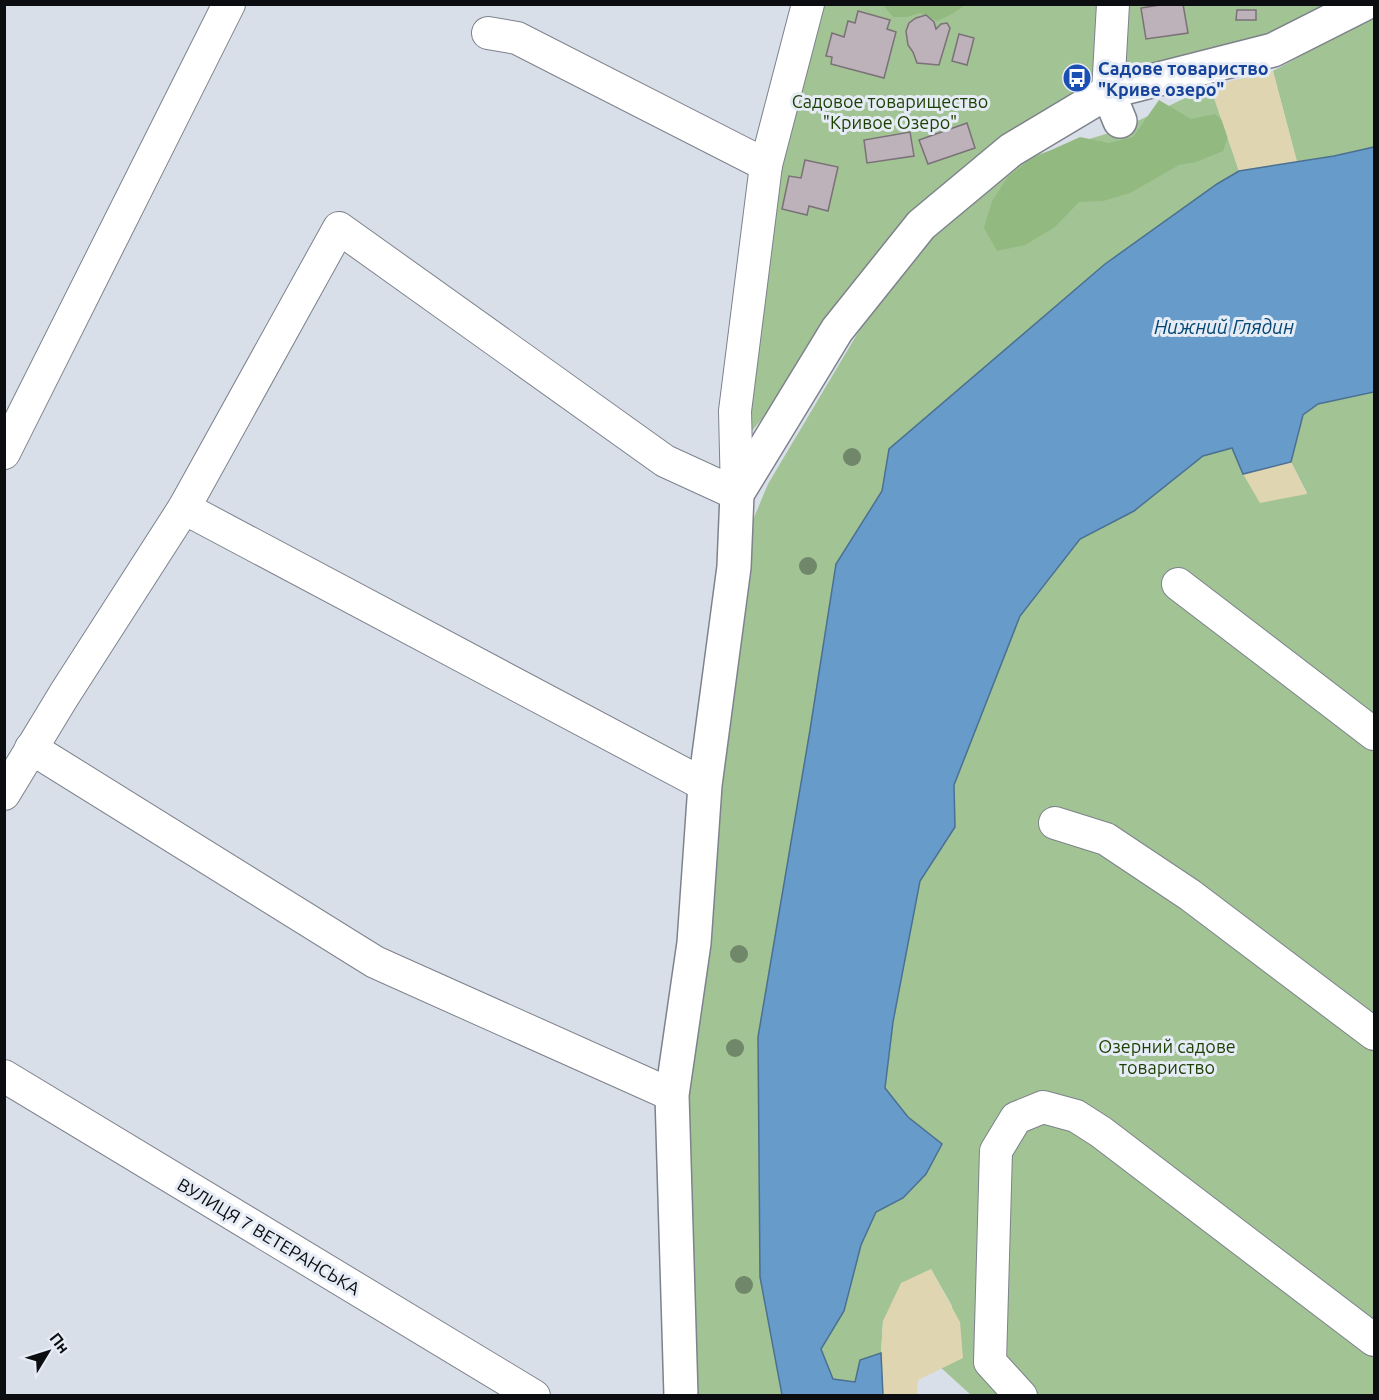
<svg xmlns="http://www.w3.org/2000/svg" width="1379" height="1400" font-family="Ubuntu,sans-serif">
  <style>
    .green { fill: #a2c393 }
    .forest { fill: #92b980 }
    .sand { fill: #dfd5b0 }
    .water { fill: #669bca; stroke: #4b7092; stroke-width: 1.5 }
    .building { fill: #bdb2b9; stroke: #7b7178; stroke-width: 1.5 }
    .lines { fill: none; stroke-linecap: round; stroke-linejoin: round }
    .minor-casing { stroke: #7d828c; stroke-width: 34 }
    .tertiary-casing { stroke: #7d828c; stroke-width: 36 }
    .secondary-casing { stroke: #7d828c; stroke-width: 36 }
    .minor { stroke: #fff; stroke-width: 32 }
    .tertiary { stroke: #fff; stroke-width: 33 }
    .secondary { stroke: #fff; stroke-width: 33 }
    .tree { fill: #708769 }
    .labels { text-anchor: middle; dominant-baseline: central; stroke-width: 6; stroke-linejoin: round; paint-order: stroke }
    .transit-label { font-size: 18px; font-weight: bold; fill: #164399; stroke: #e6ecf6; text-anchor: start }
    .park-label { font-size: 18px; fill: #1b3f01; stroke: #e6ecf6 }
    .street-label { font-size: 18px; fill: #0b0d10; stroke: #e6ecf6 }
    .water-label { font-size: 20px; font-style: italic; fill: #054774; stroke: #e6ecf6 }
  </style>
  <rect width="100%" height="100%" fill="#d9dfe9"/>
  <!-- green -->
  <g class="green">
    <polygon points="808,5 1364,5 1272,50 1096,76 1011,150 837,330 750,433 735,411"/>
    <polygon points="1374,16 1374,147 1334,156 1297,162 1273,71"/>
    <polygon points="1210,86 1239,171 1217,184 889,449 882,491 836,564 810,730 760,1277 782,1395 687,1396 672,1186 750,527 768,484 897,267 1009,163 1119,130"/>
    <polygon points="1374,392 1374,1395 971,1395 939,1366 952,1306 931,1269 883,1321 881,1353 860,1360 856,1382 833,1379 821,1349 844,1311 861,1245 876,1212 903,1198 926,1174 942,1144 908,1117 885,1088 893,1022 920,881 955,827 954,785 1020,616 1080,539 1134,511 1203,456 1232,448 1243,474 1307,493 1291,462 1303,416 1318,404"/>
  </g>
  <!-- forest -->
  <g class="forest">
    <polygon points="879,5 965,5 952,14 937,21 920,13 906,17 893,17 884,6"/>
    <polygon points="1159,100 1191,119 1215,114 1231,128 1223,151 1196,162 1179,165 1130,193 1103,201 1079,202 1055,227 1025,245 997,251 984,228 992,201 1008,177 1029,160 1080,137 1109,143 1133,137"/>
  </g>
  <!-- sand -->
  <g class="sand">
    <polygon points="1273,71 1297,162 1239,171 1210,86"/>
    <polygon points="1291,462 1307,494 1260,503 1243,474"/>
    <polygon points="931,1269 960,1322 963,1358 918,1380 917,1395 883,1395 881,1353 883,1321 901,1283"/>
  </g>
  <!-- water -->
  <polygon class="water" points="1374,147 1374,392 1318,404 1303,415 1291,462 1243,474 1232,448 1203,456 1134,511 1080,539 1020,616 954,785 955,827 920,881 893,1022 885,1088 908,1117 942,1144 926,1174 903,1198 876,1212 861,1245 844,1311 821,1349 833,1379 855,1382 860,1360 881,1353 883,1395 782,1395 760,1277 758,1037 810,730 836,564 882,491 889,449 1105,264 1217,184 1239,171 1334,156"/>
  <!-- building -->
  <g class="building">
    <polygon points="1166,4 1183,4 1188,33 1146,39 1141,8"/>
    <polygon points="1237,10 1256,10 1256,20 1236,20"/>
    <polygon points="858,11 890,20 887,29 896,32 884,78 831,64 832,57 826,56 832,33 844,37 848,21 855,23"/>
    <polygon points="926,15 934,22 936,29 941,24 947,23 950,28 939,65 917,63 913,52 908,45 906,31 909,23 916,18"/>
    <polygon points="959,34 974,38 967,65 952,61"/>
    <polygon points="967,123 975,148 928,164 919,140"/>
    <polygon points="910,132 914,156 867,163 864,140"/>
    <polygon points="805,160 838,167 828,211 809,206 807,215 782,209 789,176 801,178"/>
  </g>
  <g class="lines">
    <!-- minor casing -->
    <g class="minor-casing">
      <g id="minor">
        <polyline points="488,33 517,38 766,165"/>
        <polyline points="1108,92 1113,4"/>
        <polyline points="4,453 229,4"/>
        <polyline points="184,508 705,785"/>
        <polyline points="1178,584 1374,734"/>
        <polyline points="31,748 375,962 672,1095"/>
        <polyline points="4,794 64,695 184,508 339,228 665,461 737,494 735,411 766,165 808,4"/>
        <polyline points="1055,823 1106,839 1190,895 1374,1034"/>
        <polyline points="4,1076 534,1396"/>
        <polyline points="1021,1396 990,1362 996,1151 1016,1118 1043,1107 1076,1116 1101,1132 1374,1340"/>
      </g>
    </g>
    <!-- tertiary casing -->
    <g class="tertiary-casing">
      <polyline id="tertiary" points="681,1396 672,1095 694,943 705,785 734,567 737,494 837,330 921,225 1011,150 1108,92 1273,50 1364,4"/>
    </g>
    <!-- secondary casing -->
    <g class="secondary-casing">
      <polyline id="secondary" points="1108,92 1120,121"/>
    </g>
    <!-- minor -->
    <use href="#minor" class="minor"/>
    <!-- tertiary -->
    <use href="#tertiary" class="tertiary"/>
    <!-- secondary -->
    <use href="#secondary" class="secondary"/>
  </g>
  <!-- trees -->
  <g class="tree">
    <circle cx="852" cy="457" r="9"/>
    <circle cx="808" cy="566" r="9"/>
    <circle cx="739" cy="954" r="9"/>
    <circle cx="735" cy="1048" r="9"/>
    <circle cx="744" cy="1285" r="9"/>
  </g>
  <!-- icons -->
  <defs>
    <g id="bus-disc" transform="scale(1.5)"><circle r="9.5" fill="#1a4fb4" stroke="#e6ecf6"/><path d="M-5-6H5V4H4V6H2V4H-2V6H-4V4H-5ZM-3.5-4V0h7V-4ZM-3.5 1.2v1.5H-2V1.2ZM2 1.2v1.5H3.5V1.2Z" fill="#fff"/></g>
  </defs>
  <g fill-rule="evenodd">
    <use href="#bus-disc" x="1077" y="78"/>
  </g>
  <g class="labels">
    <!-- transit labels -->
    <g class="transit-label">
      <text x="1098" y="68">Садове товариство<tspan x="1098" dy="21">"Криве озеро"</tspan></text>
    </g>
    <!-- park labels -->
    <g class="park-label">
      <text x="890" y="101">Садовое товарищество<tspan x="890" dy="21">"Кривое Озеро"</tspan></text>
      <text x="1167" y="1046">Озерний садове<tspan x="1167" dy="21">товариство</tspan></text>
    </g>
    <!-- street labels -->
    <g class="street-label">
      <text transform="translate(269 1236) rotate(31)">ВУЛИЦЯ 7 ВЕТЕРАНСЬКА</text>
    </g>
    <!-- water labels -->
    <g class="water-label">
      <text x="1224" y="326">Нижний Глядин</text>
    </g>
  </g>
  <!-- border -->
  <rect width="1379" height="1400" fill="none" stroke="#0b0d10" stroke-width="12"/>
  <!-- north arrow -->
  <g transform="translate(48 1352) rotate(52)" stroke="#e6ecf6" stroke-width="4.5" paint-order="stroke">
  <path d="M0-4.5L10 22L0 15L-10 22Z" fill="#0b0d10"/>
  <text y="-9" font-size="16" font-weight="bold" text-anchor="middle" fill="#0b0d10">Пн</text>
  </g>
</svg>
